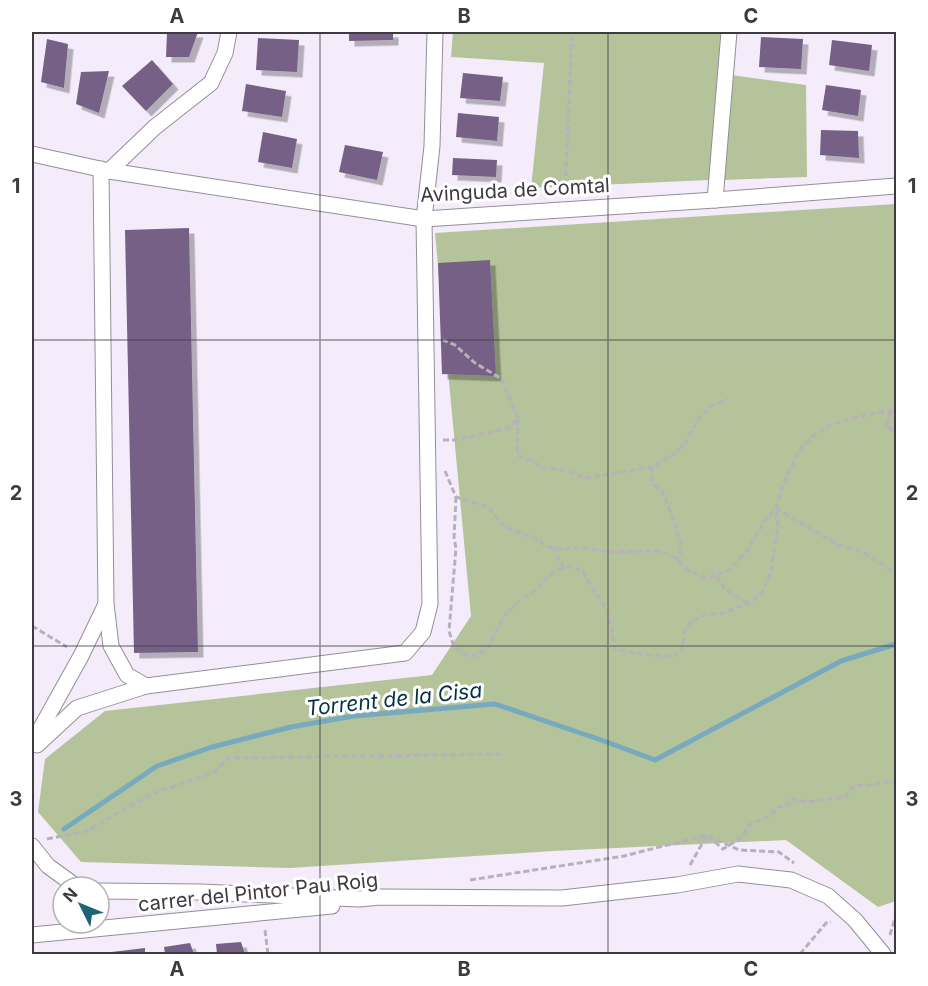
<svg xmlns="http://www.w3.org/2000/svg" width="928" height="986" font-family="Inter,sans-serif">
  <style>
    .green { fill: #b4c39a }
    .lines { fill: none; stroke-linecap: round; stroke-linejoin: round }
    .stream { stroke: #77aabf; stroke-width: 5 }
    .building { fill: #766186; filter: url(#shadow) }
    .minor-casing { stroke: #958e9a; stroke-width: 17 }
    .path { stroke: #b7b1bc; stroke-width: 3; stroke-dasharray: 6 3; stroke-linecap: butt }
    .minor { stroke: #fff; stroke-width: 15 }
    .grid { fill: none; stroke: #3e3b40; stroke-width: 1.5; stroke-opacity: 0.55 }
    .labels { text-anchor: middle; dominant-baseline: central; stroke-width: 6; stroke-linejoin: round; paint-order: stroke }
    .street-label { font-size: 20px; fill: #3e3b40; stroke: #fff }
    .water-label { font-size: 21px; font-style: italic; fill: #023242; stroke: #fff }
    .neatline { fill: none; stroke: #3e3b40; stroke-width: 2 }
    .grid-label { font-size: 20px; text-anchor: middle; font-weight: bold; fill: #3e3b40 }
  </style>
  <defs>
    <filter id="shadow"><feDropShadow dx="5.5" dy="5.5" stdDeviation="0" flood-color="#0004"/></filter>
  </defs>
  <rect width="100%" height="100%" fill="#f4ecfa"/>
  <!-- green -->
  <g class="green">
    <polygon points="453,32 721,32 709,180 531,188 544,63 451,57"/>
    <polygon points="731,75 806,85 807,177 721,180"/>
    <polygon points="896,204 896,901 878,907 786,840 553,851 290,868 81,862 38,812 45,759 105,711 432,675 471,616 435,233"/>
  </g>
  <g class="lines">
    <!-- stream -->
    <polyline class="stream" points="64,829 157,766 212,747 291,727 354,716 495,704 604,741 655,760 841,661 896,644"/>
  </g>
  <!-- building -->
  <g class="building">
    <polygon points="167,32 198,32 189,57 166,57"/>
    <polygon points="349,32 393,32 393,40 349,41"/>
    <polygon points="761,37 803,39 801,69 759,67"/>
    <polygon points="258,38 299,40 297,72 256,70"/>
    <polygon points="47,39 68,44 64,88 41,82"/>
    <polygon points="832,40 872,45 869,71 829,65"/>
    <polygon points="152,60 173,84 146,111 122,86"/>
    <polygon points="109,71 99,113 76,104 81,72"/>
    <polygon points="463,73 503,77 500,101 460,98"/>
    <polygon points="246,84 286,91 282,117 242,111"/>
    <polygon points="826,85 861,90 858,116 822,110"/>
    <polygon points="458,113 499,117 497,141 456,137"/>
    <polygon points="821,130 858,131 859,158 820,155"/>
    <polygon points="263,132 297,139 292,168 258,162"/>
    <polygon points="345,145 383,152 377,180 339,172"/>
    <polygon points="453,158 497,160 496,177 452,175"/>
    <polygon points="189,228 198,652 134,653 125,230"/>
    <polygon points="490,260 496,376 442,374 438,263"/>
    <polygon points="241,942 245,954 217,954 216,944"/>
    <polygon points="190,943 194,954 165,954 164,947"/>
    <polygon points="145,948 145,954 103,954 103,953"/>
  </g>
  <g class="lines">
    <!-- minor casing -->
    <g class="minor-casing">
      <g id="minor">
        <polyline points="32,154 109,171 424,219 715,200 896,186"/>
        <polyline points="101,169 106,604 111,646 127,675 146,686 405,653 423,632 430,604 424,219 432,146 435,32"/>
        <polyline points="109,171 155,127 211,83 225,53 229,32"/>
        <polyline points="715,200 729,32"/>
        <polyline points="32,744 81,656 106,604"/>
        <polyline points="37,745 77,708 146,686"/>
        <polyline points="32,846 48,866 77,887"/>
        <polyline points="99,891 201,892 359,899 380,897 562,898 677,885 738,874 791,880 828,896 855,920 883,954"/>
        <polyline points="32,935 332,906"/>
      </g>
    </g>
    <!-- path -->
    <g class="path">
      <polyline points="565,194 572,32"/>
      <polyline points="890,411 886,426 896,432"/>
      <polyline points="518,419 517,448 519,456 533,461 542,468 559,469 587,478 652,467 676,453 687,440 698,419 710,407 728,399"/>
      <polyline points="443,440 454,440 506,429 518,419 502,379 475,363 455,345 443,340"/>
      <polyline points="652,467 652,478 654,485 663,492 670,513 675,522 677,534 681,541 680,555 677,560"/>
      <polyline points="445,471 456,497 488,507 505,527 541,541 545,546 561,549 586,548 608,552 661,551 675,558 689,571 706,578 728,571 747,551 764,522 776,508 783,484 800,449 813,436 830,425 850,419 881,412 896,411"/>
      <polyline points="456,497 454,538 456,548 449,631 454,647 468,656 477,655 487,649 504,616 521,599 537,589 549,575 560,569 572,566 582,571 608,612 615,649 646,655 673,656 682,651 685,631 691,621 705,615 723,613 748,603 761,595 771,572 778,526 776,508"/>
      <polyline points="776,508 838,545 861,551 896,573"/>
      <polyline points="553,547 563,567"/>
      <polyline points="716,576 726,590 748,603"/>
      <polyline points="32,626 67,647"/>
      <polyline points="47,839 87,831 135,803 160,791 213,773 229,758 504,754"/>
      <path d="M690,865l17,-30 16,14 19,-12 7,-12 21,-9 8,-9 11,-2 3,-6 15,3 38,-5 10,-12c14,2 28,-3 41,-4"/>
      <polyline points="470,880 624,856 707,835 739,850 779,852 794,863"/>
      <polyline points="265,930 268,954"/>
      <polyline points="890,935 896,914"/>
      <polyline points="800,954 826,923 831,922"/>
    </g>
    <!-- minor -->
    <use href="#minor" class="minor"/>
  </g>
  <!-- grid -->
  <path class="grid" d="M320,32v922M608,32v922M32,340h864M32,646h864"/>
  <g class="labels">
    <!-- street labels -->
    <g class="street-label">
      <text transform="translate(515 190) rotate(-3)">Avinguda de Comtal</text>
      <text transform="translate(258 892) rotate(-6)">carrer del Pintor Pau Roig</text>
    </g>
    <!-- water labels -->
    <g class="water-label">
      <text transform="translate(394 699) rotate(-6)">Torrent de la Cisa</text>
    </g>
  </g>
  <!-- border -->
  <rect width="928" height="986" fill="none" stroke="#ffffff" stroke-width="66"/>
  <!-- north arrow -->
  <g transform="translate(81 905) rotate(313)"><circle r="28" fill="#ffffff" stroke="#b2b1b3" stroke-width="1.5"/>
  <path d="M0-4.5L10 22L0 15L-10 22Z" fill="#206376"/>
  <text y="-9" font-size="16" font-weight="bold" text-anchor="middle" fill="#3e3b40">N</text>
  </g>
  <rect x="33" y="33" width="862" height="920" class="neatline"/>
  <g class="grid-label">
    <text x="177" y="23">A</text>
    <text x="464" y="23">B</text>
    <text x="751" y="23">C</text>
    <text x="16" y="193">1</text>
    <text x="912" y="193">1</text>
    <text x="16" y="500">2</text>
    <text x="912" y="500">2</text>
    <text x="16" y="806">3</text>
    <text x="912" y="806">3</text>
    <text x="177" y="976">A</text>
    <text x="464" y="976">B</text>
    <text x="751" y="976">C</text>
  </g>
</svg>
